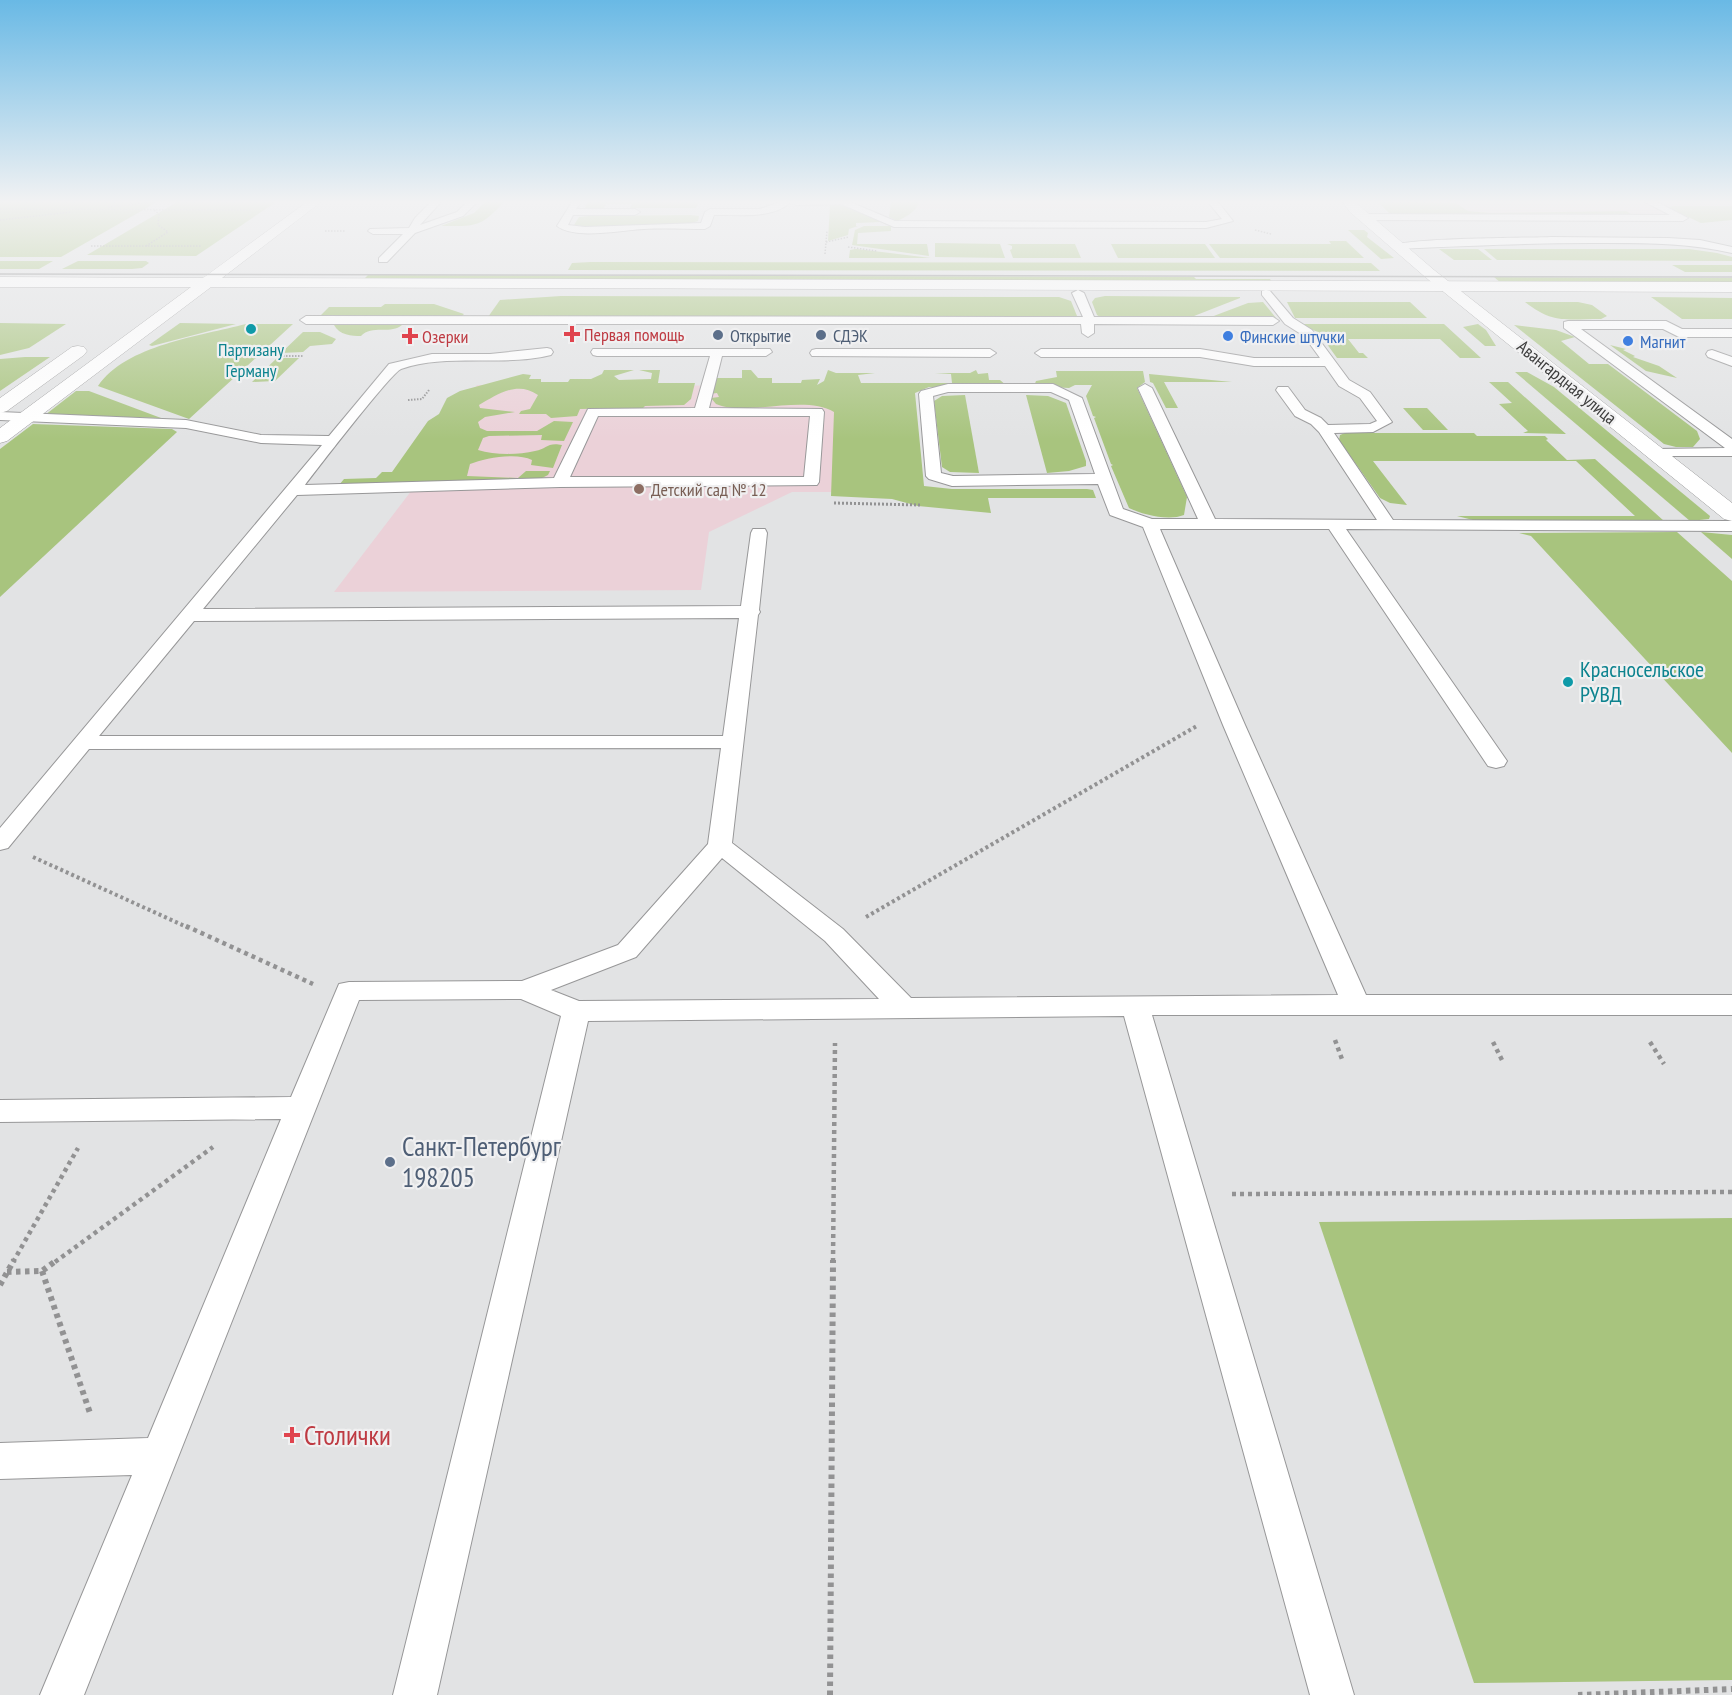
<svg xmlns="http://www.w3.org/2000/svg" width="1732" height="1695" font-family="'PT Sans Narrow',sans-serif">
  <style>
    .education { fill: #ebd1d8 }
    .green { fill: #a8c47e }
    .lines { fill: none; stroke-linecap: round; stroke-linejoin: round }
    .service-casing { stroke: #979798; stroke-width: 2 }
    .minor-casing { stroke: #979798; stroke-width: 1 }
    .secondary-casing { stroke: #979798; stroke-width: 1 }
    .path-far5 { stroke: #929293; stroke-width: 1.5; stroke-dasharray: 1.5 1.5; stroke-linecap: butt }
    .path-far4 { stroke: #929293; stroke-width: 2; stroke-dasharray: 1.5 1.5; stroke-linecap: butt }
    .path-far3 { stroke: #929293; stroke-width: 3; stroke-dasharray: 2 2; stroke-linecap: butt }
    .path-far2 { stroke: #929293; stroke-width: 4; stroke-dasharray: 3 3; stroke-linecap: butt }
    .path-far1 { stroke: #929293; stroke-width: 4.5; stroke-dasharray: 4 4; stroke-linecap: butt }
    .path { stroke: #929293; stroke-width: 6; stroke-dasharray: 4.5 4.5; stroke-linecap: butt }
    .service { fill: #fff; fill-rule: evenodd }
    .minor { fill: #fff; fill-rule: evenodd }
    .secondary { fill: #fff; fill-rule: evenodd }
    .tram { stroke: #8e8f8f; stroke-width: 1.5 }
    .culture-dot { fill: #0f9aa8; stroke: #f0f0f1; stroke-width: 2 }
    .health-dot { fill: #e0444e; stroke: #f0f0f1; stroke-width: 2 }
    .service-dot { fill: #5c6f8a; stroke: #f0f0f1; stroke-width: 2 }
    .shop-dot { fill: #3f7fe0; stroke: #f0f0f1; stroke-width: 2 }
    .education-dot { fill: #8d6e63; stroke: #f0f0f1; stroke-width: 2 }
    .labels { text-anchor: middle; dominant-baseline: central; stroke-width: 4.5; stroke-linejoin: round; paint-order: stroke }
    .far-health-label { font-size: 18px; fill: #be3a42; stroke: #f0f0f1; text-anchor: start }
    .far-service-label { font-size: 18px; fill: #4e5e75; stroke: #f0f0f1; text-anchor: start }
    .far-shop-label { font-size: 18px; fill: #366cbe; stroke: #f0f0f1; text-anchor: start }
    .far-culture-label { font-size: 18px; fill: #0d838f; stroke: #f0f0f1 }
    .far-street-label { font-size: 18px; fill: #3d3d3d; stroke: #f0f0f1 }
    .far-education-label { font-size: 18px; fill: #785e54; stroke: #f0f0f1; text-anchor: start }
    .culture-label { font-size: 22px; fill: #0d838f; stroke: #f0f0f1; text-anchor: start }
    .near-service-label { font-size: 27px; fill: #4e5e75; stroke: #f0f0f1; text-anchor: start }
    .near-health-label { font-size: 27px; fill: #be3a42; stroke: #f0f0f1; text-anchor: start }
  </style>
  <rect width="100%" height="100%" fill="#e2e3e4"/>
  <!-- education -->
  <g class="education">
    <polygon points="898,202 1158,202 1161,206 1144,208 899,209"/>
    <polygon points="1384,202 1732,202 1732,214 1397,213"/>
    <polygon points="477,385 860,386 865,492 792,492 709,532 701,590 334,592 415,486"/>
  </g>
  <!-- green -->
  <g class="green">
    <polygon points="0,202 157,202 61,257 0,257"/>
    <polygon points="177,202 276,202 196,256 87,255"/>
    <path d="M485,202h19c-24,26 -28,24 -63,24l33,-13z"/>
    <polygon points="587,202 699,202 696,208 630,208 632,204 606,204 604,208 585,208"/>
    <path d="M891,202h28c-3,10 -13,15 -22,19l-8,-4z"/>
    <polygon points="1378,202 1456,203 1468,211 1491,213 1626,211 1631,214 1391,215"/>
    <polygon points="830,204 848,206 881,222 856,223 856,226 858,226 849,229 848,235 828,241"/>
    <polygon points="1672,206 1732,206 1732,220 1701,223 1669,208"/>
    <polygon points="691,215 699,216 698,221 688,224 590,227 574,225 579,217 588,216"/>
    <polygon points="864,226 891,226 891,231 858,233 857,244 927,244 929,256 852,245 855,230"/>
    <polygon points="1348,230 1364,230 1368,233 1367,237 1394,258 1381,259"/>
    <polygon points="1329,241 1346,241 1364,258 1220,258 1209,244 1331,244"/>
    <polygon points="935,243 1000,244 1005,258 935,257"/>
    <polygon points="1007,244 1075,244 1081,258 1013,258 1010,250 1012,249 1012,246"/>
    <polygon points="1111,244 1205,244 1215,258 1118,258"/>
    <polygon points="855,249 857,249 931,258 849,258 850,250"/>
    <polygon points="1439,249 1478,249 1492,260 1454,260"/>
    <polygon points="1484,249 1689,249 1717,253 1732,257 1732,261 1497,260"/>
    <polygon points="0,261 53,261 39,269 0,269"/>
    <polygon points="78,261 146,261 149,263 142,268 132,269 62,269"/>
    <polygon points="591,262 1371,263 1380,271 568,270 572,263"/>
    <polygon points="1672,265 1732,265 1732,272 1685,272"/>
    <polygon points="368,275 1194,277 1196,279 1270,279 1272,282 362,281"/>
    <polygon points="1494,277 1732,278 1732,283 1501,283"/>
    <polygon points="561,296 1059,297 1071,301 1077,316 1070,318 488,317 500,300"/>
    <polygon points="1105,296 1240,297 1240,298 1189,318 1100,317 1097,315 1092,302 1095,298"/>
    <polygon points="1651,297 1732,298 1732,319 1682,319"/>
    <polygon points="1263,302 1276,318 1211,317 1248,303"/>
    <polygon points="1287,302 1410,302 1427,318 1295,318"/>
    <path d="M1525,302h53l14,3 15,11 -6,3c-35,0 -48,5 -76,-17z"/>
    <polygon points="385,304 434,304 464,314 461,317 319,317 329,307 381,307"/>
    <polygon points="0,323 66,324 29,348 0,355"/>
    <polygon points="180,323 236,324 152,346 149,345"/>
    <path d="M246,324h47l-104,95 -91,-33c28,-41 102,-50 148,-62z"/>
    <polygon points="1302,324 1444,324 1481,358 1460,358 1440,339 1348,339 1359,353 1363,353 1368,358 1337,358 1319,333"/>
    <polygon points="1478,324 1486,330 1496,346 1485,346 1463,327"/>
    <path d="M334,325h68c-12,10 -30,-1 -41,11 -9,0 -22,-1 -27,-11z"/>
    <polygon points="1514,325 1556,330 1575,337 1561,341 1589,364 1608,364 1697,431 1700,439 1693,447 1676,447 1664,444"/>
    <polygon points="303,332 320,332 336,339 332,344 310,346 303,352 281,353"/>
    <polygon points="1610,345 1626,349 1623,350 1635,356 1633,357 1659,366 1677,378 1646,371"/>
    <polygon points="25,357 50,357 0,391 0,359"/>
    <polygon points="277,358 299,358 275,381 252,382"/>
    <path d="M604,370h30l-20,6 5,4 32,-1 1,-6 -13,-3h21l-2,13h37l-4,16 -7,6 -39,1 -2,2 -63,1 -3,7 -26,2 -5,-4h-27l2,-3 9,-2 8,-14c-21,-15 -41,0 -59,10l1,3 35,4 -30,5 -7,5 2,6 7,3h50l17,-10 19,1 -9,19 -23,-1 1,-5 -53,1 -6,2 -5,12c16,5 40,5 57,1 12,-2 12,-9 27,-6l-9,23 -22,-3 1,-5c-15,-8 -47,-2 -62,4l-3,12 51,2 8,-7h24l-2,4 -6,3 -203,7 5,-6 32,-1 6,-6h10l36,-51 11,-7 8,-16 13,-7 63,-17 8,1 -2,4h12v3h27l2,-3h21l11,-5z"/>
    <path d="M742,370h9l7,8h14v5h29l1,-3 18,-1 -3,6 7,-4 4,-11 8,3h39l-17,2 3,8h91l-1,-9 -16,-1h35l6,-3 2,4 10,-1 1,7h11l7,6 -78,1 -14,6 9,93 28,3h135l6,1 3,8h-108l3,15 -73,-7 -26,-7 -61,-3 3,-84c-30,-18 -88,5 -118,-8l-5,-6 8,-1 -2,-4 -8,1 7,-16h26z"/>
    <path d="M1056,371h87l2,11 -8,6 50,109 -3,18c-15,6 -41,0 -55,-7l-18,-42 2,-1 -2,-1 -17,-46 2,-1 -3,-1 -7,-20 6,-11h-17l-6,3 -35,-2 2,-5 21,-4z"/>
    <polygon points="1515,372 1527,372 1554,387 1710,516 1709,519 1690,521"/>
    <polygon points="1149,374 1232,382 1164,382 1178,408 1166,408 1153,383 1150,382"/>
    <polygon points="1489,382 1508,382 1566,434 1523,433 1528,431 1499,404 1512,403"/>
    <polygon points="76,391 89,391 161,418 45,415"/>
    <polygon points="965,395 979,473 950,472 942,467 934,401 942,396"/>
    <polygon points="1026,395 1048,396 1066,403 1086,461 1086,466 1069,471 1047,473"/>
    <polygon points="1403,408 1427,408 1448,430 1423,430"/>
    <polygon points="33,424 172,429 177,432 0,597 0,449"/>
    <polygon points="1345,433 1474,433 1477,436 1545,436 1548,439 1546,440 1567,460 1595,459 1664,521 1477,521 1457,516 1635,516 1576,461 1373,461 1407,505 1390,503 1380,498 1339,440 1340,435"/>
    <polygon points="1677,532 1732,581 1732,753 1531,536 1519,533"/>
    <polygon points="1701,532 1732,535 1732,559"/>
    <polygon points="1732,1218 1732,1680 1474,1683 1319,1222"/>
  </g>
  <g class="lines">
    <!-- service casing -->
    <g class="service-casing">
      <g id="service">
        <polygon points="431,202 441,202 420,225 457,212 467,202 477,202 463,216 415,233 387,262 379,262 379,258 403,234 373,234 368,231 370,229 409,228 415,218"/>
        <path d="M572,202h9l-5,7h59l5,3 -5,3h-62l-5,10 17,2 116,-4 4,-11 5,-3h50l20,-7h11c-20,18 -53,12 -77,13l-4,11 -5,3c-20,0 -41,-1 -61,0 -23,1 -69,11 -87,-3z"/>
        <polygon points="791,202 850,202 895,221 1206,222 1222,219 1208,202 1218,202 1233,221 1206,228 894,227 841,204 796,205"/>
        <polygon points="1645,202 1657,202 1688,218 1683,221 1363,220 1358,217 1363,214 1670,215"/>
        <path d="M1552,237l116,1 32,2 32,7v6c-47,-11 -94,-10 -141,-10 -65,0 -129,3 -193,6l-5,-3c11,-8 137,-8 159,-9z"/>
        <polygon points="1078,290 1084,293 1094,317 1273,317 1279,321 1273,325 1094,324 1094,333 1088,337 1082,333 1081,324 306,324 300,320 306,316 1083,317 1072,293"/>
        <path d="M1266,290l4,1 23,27 19,12 37,50 21,12 22,30 -19,10 -39,1 59,87 339,1v10l-386,-2 161,232 -3,5 -8,2 -8,-2 -159,-237h-169l85,196 121,270h366v20h-580l202,680h-44l-186,-679 -536,5 -151,674h-44l168,-679 -40,-17 -162,1 -275,695h-44l92,-220 -132,4v-36l148,-5 133,-319 -281,3v-22l291,-3 48,-113 10,-2 173,-1 96,-36 90,-101 13,-96 -632,1 -81,99 -8,2v-22l322,-383 -61,-2 -75,-15 -186,-8v-8l186,8 75,15 68,1 60,-72 43,-10h58l57,-6 4,1 2,3 -2,3c-47,12 -105,-2 -150,14 -10,4 -84,100 -96,116l249,-7 34,-69 107,-1 15,-52h-113l-4,-1 -2,-3 2,-3h177l2,3 -6,4h-44l-13,52 113,1 2,3 -5,70 -2,3 -257,2 -263,8 -94,114 538,-3 10,-73 2,-4h12l2,4 -8,77 1,2 -2,3 -26,228 111,86 68,69 427,-3 -115,-270 -80,-198 -33,-12 -12,-31 -146,2 -23,-7 -3,-3 -7,-82 2,-3 27,-7h105l29,14 41,111 29,10h46l-60,-131 7,-4 7,4 63,131 162,1 -58,-88 -8,-8 -16,-8 -19,-26 2,-3h10l17,23 16,8 7,7 42,-1 7,-3 -17,-23 -21,-12 -14,-20h-71l-54,-9h-159l-6,-4 6,-4h159l54,9h66l-16,-22 -19,-12 -23,-29v-4zM948,392h103l18,8 26,74 -142,2 -12,-3 -8,-77zM598,416h212l-6,61h-234zM739,618l-16,118h-624l95,-115zM722,858l103,83 54,58 -300,2 -28,-11 85,-33z"/>
        <polygon points="1568,321 1666,321 1682,329 1732,329 1732,337 1679,337 1663,329 1581,329 1732,439 1732,456 1651,456 1649,453 1651,450 1656,449 1725,448 1564,328 1564,322"/>
        <polygon points="816,349 990,349 996,353 990,357 812,356 810,353 812,350"/>
        <polygon points="1712,350 1732,357 1732,366 1708,357 1706,354 1708,351"/>
      </g>
    </g>
    <!-- minor casing -->
    <g class="minor-casing">
      <polygon id="minor" points="1343,202 1355,202 1434,270 1732,503 1732,521 1724,519 1424,276 1350,212"/>
    </g>
    <!-- secondary casing -->
    <g class="secondary-casing">
      <g id="secondary">
        <polygon points="307,202 321,202 222,278 1732,282 1732,292 211,287 7,441 0,443 0,428 191,287 0,287 0,277 203,278"/>
        <polygon points="78,346 84,347 87,351 84,355 7,411 0,413 0,398 72,347"/>
      </g>
    </g>
    <!-- path-far5 -->
    <g class="path-far5">
      <polyline points="108,207 156,202"/>
      <polyline points="0,209 252,210"/>
      <polyline points="0,220 71,212"/>
      <polyline points="1255,230 1271,234"/>
      <polyline points="325,231 345,231"/>
      <polyline points="826,242 849,237"/>
      <polyline points="91,246 201,246"/>
      <polyline points="146,246 168,232 158,225 159,214 154,210"/>
      <polyline points="848,247 877,251"/>
      <polyline points="825,254 827,231"/>
    </g>
    <!-- path-far4 -->
    <g class="path-far4">
      <polyline points="268,356 303,356"/>
      <polyline points="408,400 422,399 429,390"/>
    </g>
    <!-- path-far3 -->
    <polyline class="path-far3" points="834,503 920,505"/>
    <!-- path-far2 -->
    <g class="path-far2">
      <polyline points="33,857 189,928"/>
      <polyline points="866,917 1197,726"/>
    </g>
    <!-- path-far1 -->
    <g class="path-far1">
      <polyline points="186,926 313,984"/>
      <polyline points="1335,1040 1343,1062"/>
      <polyline points="1493,1042 1503,1062"/>
      <polyline points="1650,1042 1664,1064"/>
      <polyline points="1232,1194 1732,1192"/>
      <polyline points="13,1262 78,1148"/>
      <polyline points="55,1262 213,1147"/>
      <polyline points="833,1262 835,1043"/>
    </g>
    <!-- path -->
    <g class="path">
      <polyline points="42,1271 91,1416"/>
      <polyline points="7,1272 42,1271 57,1260"/>
      <polyline points="0,1285 14,1260"/>
      <polyline points="830,1695 833,1260"/>
      <polyline points="1578,1695 1732,1689"/>
    </g>
    <!-- service -->
    <use href="#service" class="service"/>
    <!-- minor -->
    <use href="#minor" class="minor"/>
    <!-- secondary -->
    <use href="#secondary" class="secondary"/>
    <!-- tram -->
    <polyline class="tram" points="0,274 1732,277"/>
  </g>
  <!-- sky -->
  <linearGradient id="sky" x2="0" y2="1"><stop stop-color="#69b9e5"/><stop offset="0.46" stop-color="#f2f2f3"/><stop offset="1" stop-color="#f2f2f3" stop-opacity="0"/></linearGradient>
  <rect width="1732" height="439" fill="url(#sky)"/>
  <!-- markers -->
  <g class="culture-dot">
    <circle cx="251" cy="329" r="6"/>
    <circle cx="1568" cy="682" r="6"/>
  </g>
  <g class="health-dot">
    <path d="M569 325h6v6h6v6h-6v6h-6v-6h-6v-6h6z"/>
    <path d="M407 327h6v6h6v6h-6v6h-6v-6h-6v-6h6z"/>
    <path d="M289 1426h6v6h6v6h-6v6h-6v-6h-6v-6h6z"/>
  </g>
  <g class="service-dot">
    <circle cx="718" cy="335" r="6"/>
    <circle cx="821" cy="335" r="6"/>
    <circle cx="390" cy="1162" r="6"/>
  </g>
  <g class="shop-dot">
    <circle cx="1228" cy="336" r="6"/>
    <circle cx="1628" cy="341" r="6"/>
  </g>
  <circle class="education-dot" cx="639" cy="489" r="6"/>
  <g class="labels">
    <!-- far-health labels -->
    <g class="far-health-label">
      <text x="584" y="334">Первая помощь</text>
      <text x="422" y="336">Озерки</text>
    </g>
    <!-- far-service labels -->
    <g class="far-service-label">
      <text x="730" y="335">Открытие</text>
      <text x="833" y="335">СДЭК</text>
    </g>
    <!-- far-shop labels -->
    <g class="far-shop-label">
      <text x="1240" y="336">Финские штучки</text>
      <text x="1640" y="341">Магнит</text>
    </g>
    <!-- far-culture labels -->
    <g class="far-culture-label">
      <text x="251" y="349">Партизану<tspan x="251" dy="21">Герману</tspan></text>
    </g>
    <!-- far-street labels -->
    <g class="far-street-label">
      <text transform="translate(1567 382) rotate(39)">Авангардная улица</text>
    </g>
    <!-- far-education labels -->
    <g class="far-education-label">
      <text x="651" y="489">Детский сад № 12</text>
    </g>
    <!-- culture labels -->
    <g class="culture-label">
      <text x="1580" y="669">Красносельское<tspan x="1580" dy="25">РУВД</tspan></text>
    </g>
    <!-- near-service labels -->
    <g class="near-service-label">
      <text x="402" y="1146">Санкт-Петербург<tspan x="402" dy="31">198205</tspan></text>
    </g>
    <!-- near-health labels -->
    <g class="near-health-label">
      <text x="304" y="1435">Столички</text>
    </g>
  </g>
</svg>
